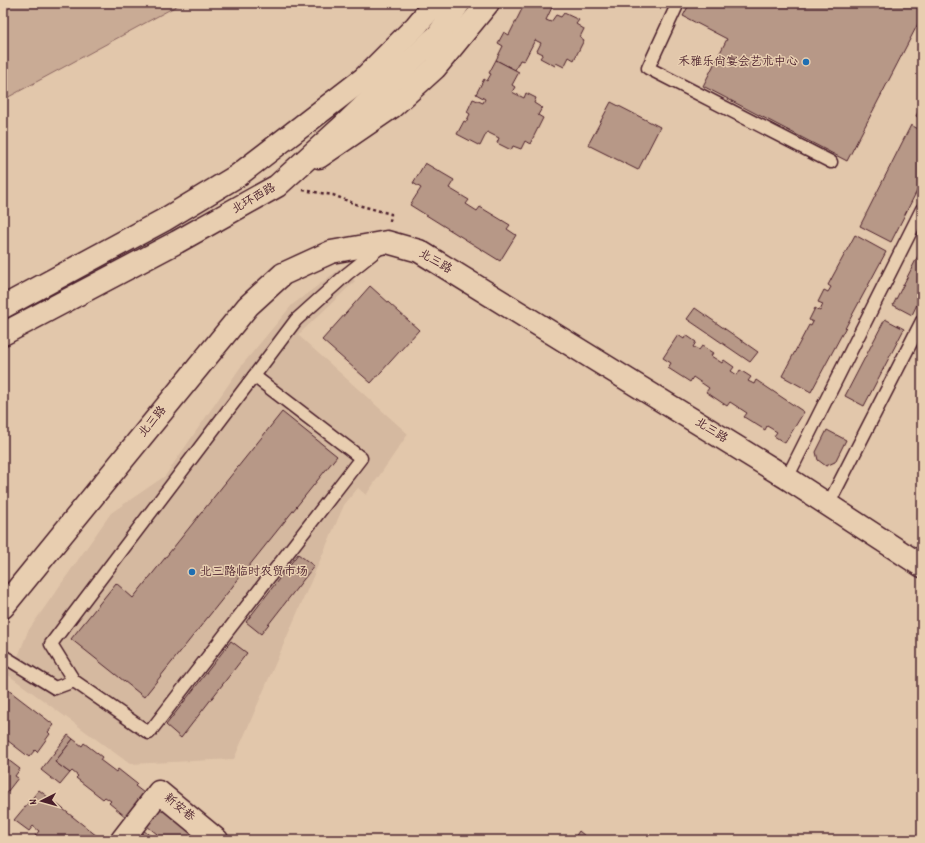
<svg xmlns="http://www.w3.org/2000/svg" width="925" height="843" font-family="Dekko,'LXGW WenKai TC',sans-serif">
  <style>
    .built { fill: #d5b9a0 }
    .green { fill: #c9ab95; stroke: #8a6560 }
    .building { fill: #b79887; stroke: #4a1f2b }
    .lines { fill: none; stroke-linecap: round; stroke-linejoin: round }
    .lane-casing { stroke: #4a1f2b; stroke-width: 15 }
    .street-casing { stroke: #4a1f2b; stroke-width: 25 }
    .primary-casing { stroke: #4a1f2b; stroke-width: 25 }
    .highway-casing { stroke: #4a1f2b; stroke-width: 25 }
    .path { stroke: #4a1f2b; stroke-width: 2.5; stroke-dasharray: 3 3; stroke-linecap: butt }
    .lane { stroke: #e8ceb0; stroke-width: 12 }
    .street { stroke: #e8ceb0; stroke-width: 22 }
    .primary { stroke: #e8ceb0; stroke-width: 22 }
    .highway { stroke: #e8ceb0; stroke-width: 22 }
    .poi-dot { fill: #1f6fb2; stroke: #e8ceb0; stroke-width: 1.5 }
    .labels { text-anchor: middle; dominant-baseline: central; stroke-width: 3; stroke-linejoin: round; paint-order: stroke }
    .poi-label { font-size: 12px; fill: #4a1f2b; stroke: #e8ceb0; text-anchor: end }
    .street-label { font-size: 12px; fill: #4a1f2b; stroke: #e8ceb0 }
  </style>
  <rect width="100%" height="100%" fill="#e2c7ab"/>
  <filter id="ink" filterUnits="userSpaceOnUse"><feTurbulence type="fractalNoise" baseFrequency=".025" numOctaves="2"/><feDisplacementMap in="SourceGraphic" scale="8" xChannelSelector="R" yChannelSelector="G"/><feConvolveMatrix kernelMatrix="1 2 1 2 8 2 1 2 1" color-interpolation-filters="sRGB"/></filter>
  <g filter="url(#ink)">
    <!-- built -->
    <polygon class="built" points="341,268 355,281 298,335 408,434 366,495 358,488 344,505 234,759 130,764 7,674 19,654 28,631 111,513 165,476 242,365 292,305"/>
    <!-- green -->
    <polygon class="green" points="3,3 182,3 3,100"/>
    <!-- building -->
    <g class="building">
      <polygon points="525,3 554,3 546,20 551,22 556,15 561,17 564,13 579,20 576,24 584,29 580,37 584,40 574,60 569,57 564,67 556,63 555,66 540,58 543,54 537,51 541,43 535,40 524,61 520,60 515,70 496,60 503,46 498,43 504,32 509,35"/>
      <polygon points="690,3 922,3 922,16 847,161 703,86 727,39 683,16"/>
      <polygon points="496,60 519,72 512,85 515,87 512,92 524,98 526,93 536,98 534,103 542,108 538,115 543,118 530,144 525,141 521,149 513,146 511,150 497,143 499,138 487,132 480,146 457,134 464,121 466,122 470,114 467,112 473,99 483,103 485,99 476,94 484,79 487,81 491,74 489,73"/>
      <polygon points="611,102 660,127 638,170 588,145"/>
      <polygon points="922,104 922,119 916,116"/>
      <polygon points="911,125 922,131 922,181 891,242 860,226"/>
      <polygon points="425,163 454,180 449,188 469,200 466,204 477,211 480,207 510,225 507,229 516,235 500,261 410,205 421,188 413,183"/>
      <polygon points="855,235 886,252 811,392 782,376 809,325 811,326 813,322 809,320 815,308 820,311 823,304 818,302 824,290 828,292 831,287 828,285"/>
      <polygon points="922,248 922,294 912,315 893,305"/>
      <polygon points="370,286 419,330 371,383 322,340"/>
      <polygon points="695,308 758,352 750,362 687,319"/>
      <polygon points="885,319 904,329 864,406 845,396"/>
      <polygon points="678,335 684,339 686,335 696,342 693,347 699,350 702,346 713,353 711,356 722,363 724,360 734,367 731,371 737,375 740,370 751,377 748,381 754,384 756,380 804,412 785,443 774,436 777,432 767,426 765,430 744,417 747,413 730,402 727,406 706,392 709,388 693,377 690,382 668,368 671,363 663,358"/>
      <polygon points="282,412 337,456 144,697 71,639 116,583 133,598"/>
      <polygon points="827,430 846,440 835,462 826,466 818,460 816,452"/>
      <polygon points="298,554 314,566 261,634 246,622"/>
      <polygon points="231,641 247,653 181,738 166,725"/>
      <polygon points="3,686 54,725 48,732 50,734 37,752 35,750 29,757 3,737"/>
      <polygon points="68,735 73,739 55,762 70,773 60,785 41,770"/>
      <polygon points="73,739 82,746 84,743 102,757 100,760 116,772 118,769 137,784 135,786 144,793 126,817 109,803 111,801 105,797 103,799 76,778 78,776 72,771 70,773 55,762"/>
      <polygon points="3,756 20,769 15,776 18,778 4,796"/>
      <polygon points="39,790 102,840 39,840 35,836 39,831 33,826 29,831 14,820"/>
      <polygon points="160,808 201,840 135,840 143,830 153,838 157,834 147,826"/>
      <polygon points="579,831 590,840 573,840"/>
    </g>
    <g class="lines">
      <!-- lane casing -->
      <g class="lane-casing">
        <g id="lane">
          <polyline points="678,3 648,68 831,162"/>
          <polyline points="787,478 922,209"/>
          <polyline points="828,505 922,321"/>
          <polyline points="3,656 55,688 74,681 149,733 361,458 254,376"/>
          <polyline points="74,681 51,644 254,376 296,320 347,274 382,246"/>
        </g>
      </g>
      <!-- street casing -->
      <g class="street-casing">
        <g id="street">
          <polyline points="3,607 248,306 283,274 331,252 387,242 419,251 787,478 922,566"/>
          <polyline points="122,840 159,792 217,840"/>
        </g>
      </g>
      <!-- primary casing -->
      <g class="primary-casing">
        <polyline id="primary" points="319,157 392,107 435,68 488,3"/>
      </g>
      <!-- highway casing -->
      <g class="highway-casing">
        <g id="highway">
          <polyline points="3,307 164,220 237,176 363,79 416,26 435,3"/>
          <polyline points="3,334 177,242 277,186 342,127 438,35 459,3"/>
        </g>
      </g>
      <!-- path -->
      <polyline class="path" points="303,190 333,195 358,205 391,214 390,221"/>
      <!-- lane -->
      <use href="#lane" class="lane"/>
      <!-- street -->
      <use href="#street" class="street"/>
      <!-- primary -->
      <use href="#primary" class="primary"/>
      <!-- highway -->
      <use href="#highway" class="highway"/>
    </g>
  </g>
  <!-- markers -->
  <g class="poi-dot">
    <circle cx="806" cy="62" r="4"/>
    <circle cx="192" cy="572" r="4"/>
  </g>
  <g class="labels">
    <!-- poi labels -->
    <g class="poi-label">
      <text x="798" y="62">禾雅乐尚宴会艺术中心</text>
      <text x="200" y="572" text-anchor="start">北三路临时农贸市场</text>
    </g>
    <!-- street labels -->
    <g class="street-label">
      <text transform="translate(254 199) rotate(-30)">北环西路</text>
      <text transform="translate(435 262) rotate(30)">北三路</text>
      <text transform="translate(153 422) rotate(-51)">北三路</text>
      <text transform="translate(711 431) rotate(32)">北三路</text>
      <text transform="translate(179 808) rotate(39)">新安巷</text>
    </g>
  </g>
  <!-- margin -->
  <rect width="925" height="843" fill="none" stroke="#e8ceb0" stroke-width="16"/>
  <rect x="8" y="8" width="909" height="827" fill="none" stroke="#4a1f2b" stroke-width="1.5" filter="url(#ink)"/>
  <!-- north arrow -->
  <g transform="translate(42 801) rotate(264)" stroke="#e8ceb0" stroke-width="3" paint-order="stroke">
  <path d="M0-3L7 15L0 10L-7 15Z" fill="#4a1f2b"/>
  <text y="-6" font-size="11" font-weight="bold" text-anchor="middle" fill="#4a1f2b">N</text>
  </g>
</svg>
